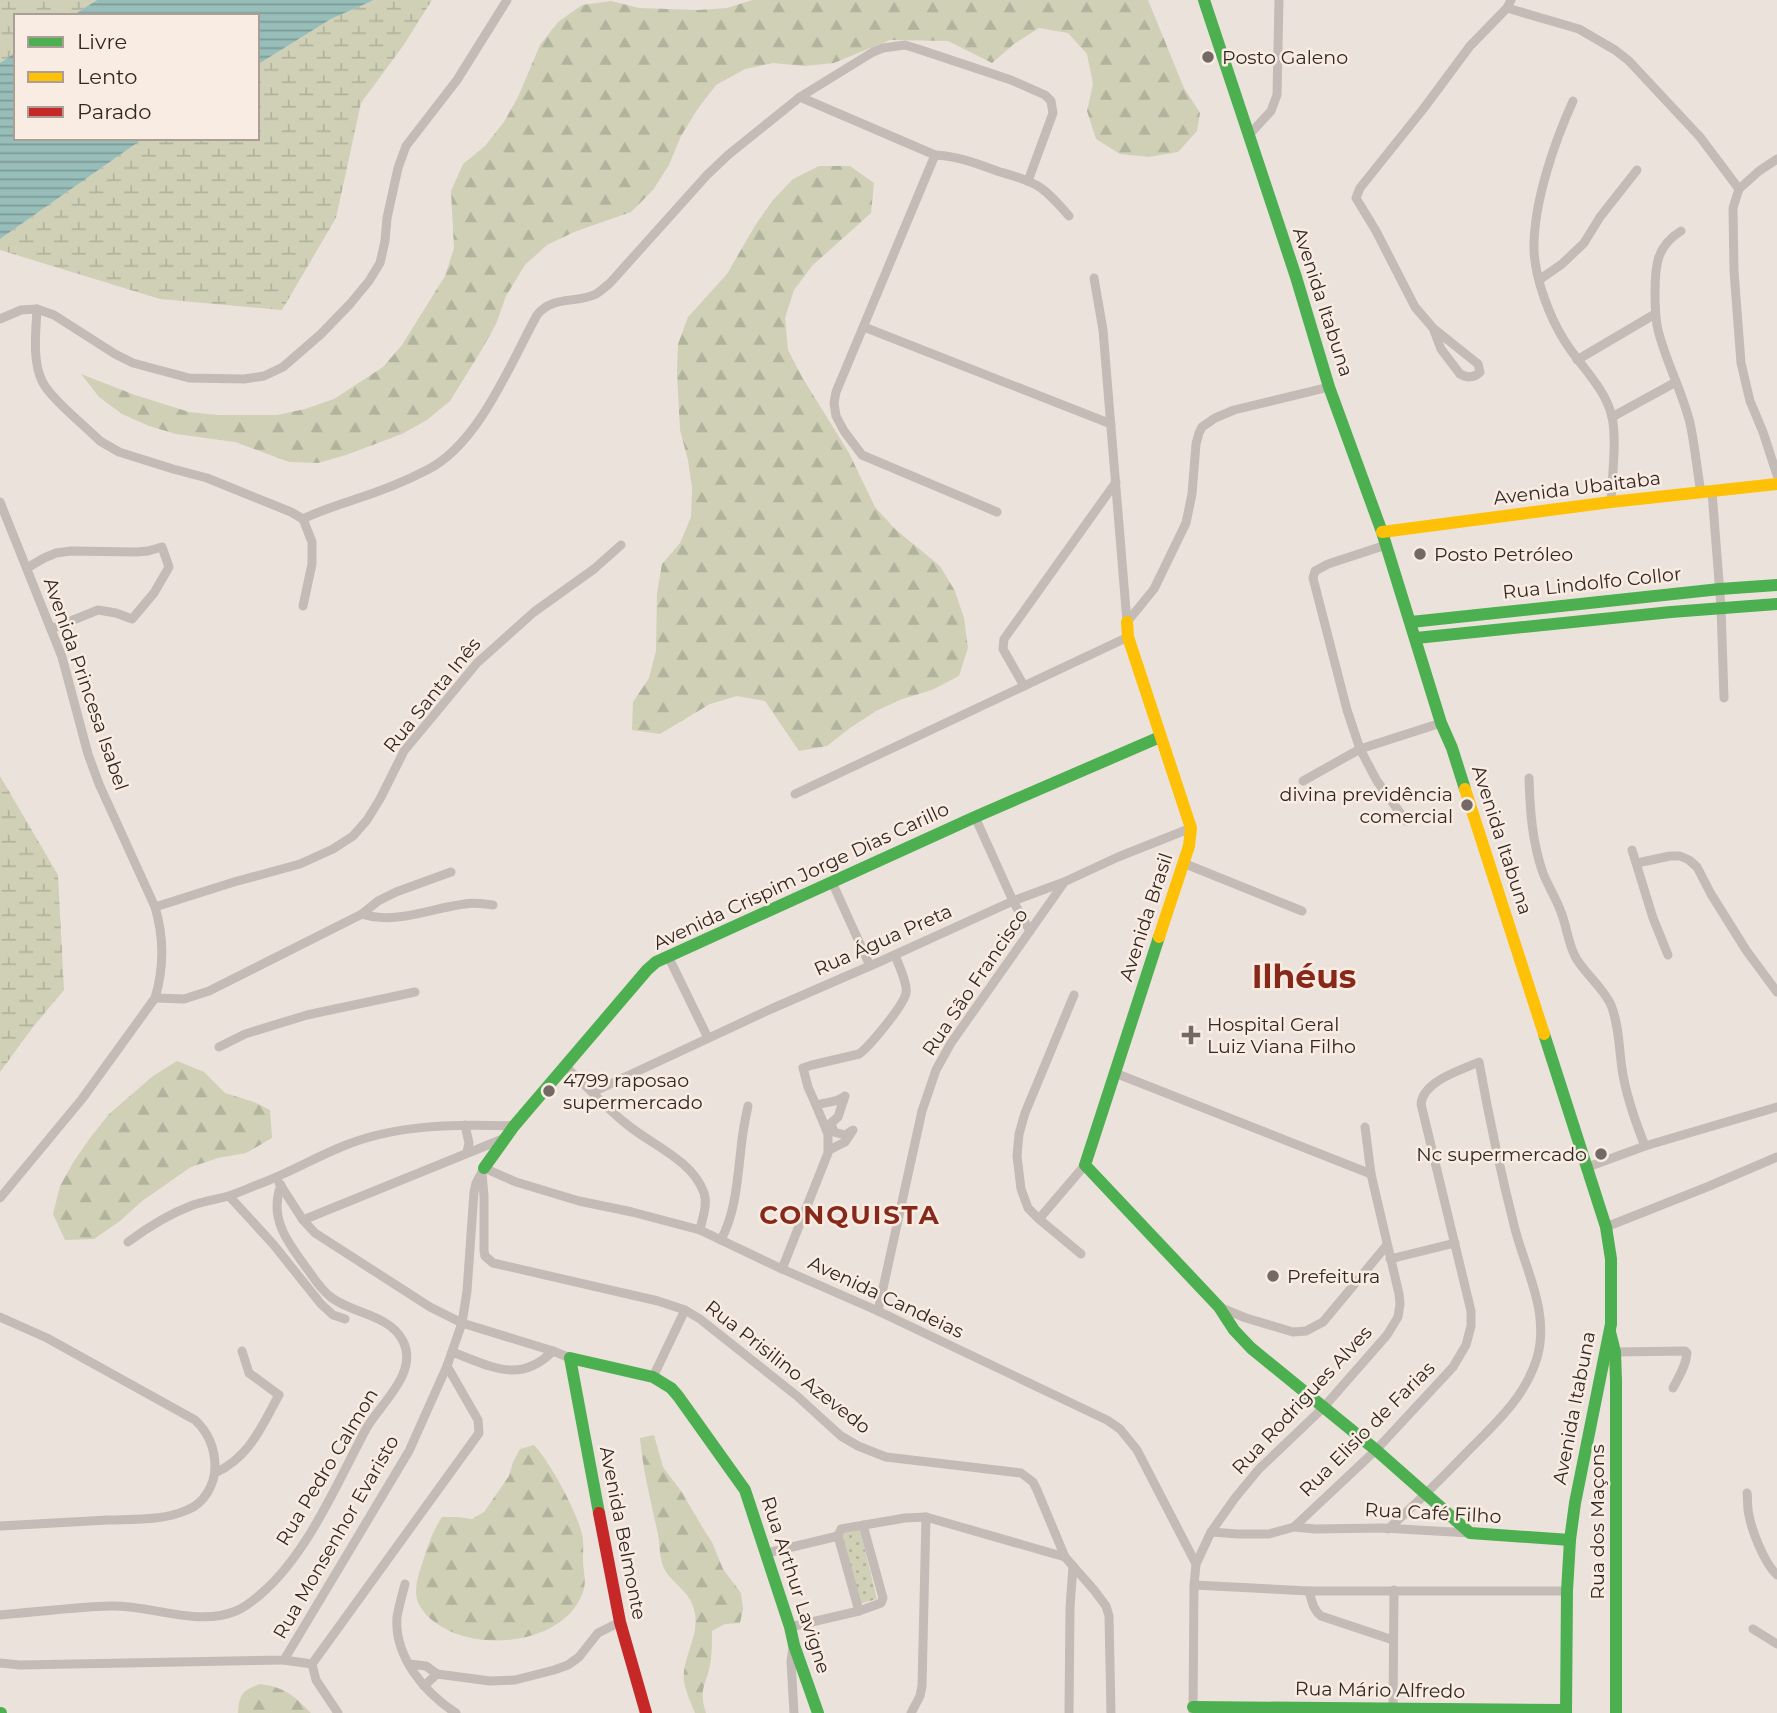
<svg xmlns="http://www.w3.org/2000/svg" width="1777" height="1713" font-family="Montserrat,sans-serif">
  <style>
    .forest { fill: url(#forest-firs) }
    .wetland { fill: url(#wetland-marsh) }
    .park { fill: url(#park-dots) }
    .water { fill: url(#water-rules) }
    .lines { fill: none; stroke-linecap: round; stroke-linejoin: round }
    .street { stroke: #c4bbb6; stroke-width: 9 }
    .fast { stroke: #4caf50; stroke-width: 12 }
    .slow { stroke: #ffc107; stroke-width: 12 }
    .jam { stroke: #c62828; stroke-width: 12 }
    .poi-dot { fill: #746965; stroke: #f9ece2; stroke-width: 2.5 }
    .labels { text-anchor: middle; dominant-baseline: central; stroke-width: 5; stroke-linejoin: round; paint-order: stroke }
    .poi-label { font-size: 19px; fill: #342825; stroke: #f9ece2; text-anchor: start }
    .street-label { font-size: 19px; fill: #342825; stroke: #f9ece2 }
    .district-label { font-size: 26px; font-weight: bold; letter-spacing: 2px; fill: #86291b; stroke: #f9ece2 }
    .town-label { font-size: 33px; font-weight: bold; fill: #86291b; stroke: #f9ece2 }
  </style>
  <defs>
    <pattern id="forest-firs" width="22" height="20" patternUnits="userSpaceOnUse" patternTransform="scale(1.75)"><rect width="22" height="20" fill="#cfd0b6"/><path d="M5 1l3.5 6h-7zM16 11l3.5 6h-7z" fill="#b2b39c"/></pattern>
    <pattern id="wetland-marsh" width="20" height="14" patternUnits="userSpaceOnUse" patternTransform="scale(1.75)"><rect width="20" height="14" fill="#cfd0b6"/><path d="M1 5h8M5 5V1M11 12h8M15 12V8" fill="none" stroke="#b2b39c"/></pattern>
    <pattern id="park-dots" width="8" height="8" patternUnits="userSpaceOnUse" patternTransform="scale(1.75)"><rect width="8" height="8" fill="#cfd0b6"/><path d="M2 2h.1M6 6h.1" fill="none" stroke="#b2b39c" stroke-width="1.8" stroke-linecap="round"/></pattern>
    <pattern id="water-rules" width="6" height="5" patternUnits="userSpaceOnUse" patternTransform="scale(1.75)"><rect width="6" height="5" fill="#98beba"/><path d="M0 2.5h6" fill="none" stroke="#7d9a97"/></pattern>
  </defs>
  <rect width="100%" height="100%" fill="#ece2dc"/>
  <!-- forest -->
  <g class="forest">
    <polygon points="752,0 1148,0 1184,88 1200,113 1197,131 1178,152 1149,157 1120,154 1096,139 1087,111 1093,84 1087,54 1068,33 1039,28 1014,44 992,63 948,41 890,40 834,63 804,66 773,63 745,69 716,85 697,110 681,136 669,165 653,190 631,212 574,232 547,245 525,265 506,296 496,324 481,351 450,401 427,420 402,434 346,455 318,463 289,462 235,442 176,434 149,426 122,414 99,397 81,374 135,395 189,412 218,415 277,415 305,409 334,399 383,367 402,345 445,276 454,248 451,191 463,164 485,146 504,122 518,97 540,45 558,22 582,5 611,1 639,8 698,10 727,8"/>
    <polygon points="819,166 850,166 874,183 871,213 812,266 794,290 785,318 788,350 802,377 849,453 875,507 895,529 940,566 955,591 964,618 968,648 959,676 932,690 902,699 876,711 850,728 827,746 799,751 765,701 737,696 710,704 660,734 632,730 633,702 649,678 656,651 657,593 662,564 680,543 691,517 692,488 688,460 680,430 677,373 678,344 688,317 727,274 756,224 773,200 793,179"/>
    <polygon points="177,1061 204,1072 225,1093 254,1102 270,1110 272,1138 246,1153 218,1158 191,1167 142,1201 120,1221 94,1239 65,1240 53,1214 60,1186 74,1161 90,1138 109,1114 153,1076"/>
    <path d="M654,1435l9,32 18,24 23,39 8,12 11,27 18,24 2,16 -3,14 -15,1 -13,7c0,11 0,23 -2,34 -4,21 -12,24 -4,48h-11c-4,-9 -9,-21 -11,-31 -3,-23 15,-44 11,-68 -4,-25 -25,-30 -32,-48 -4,-11 -3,-22 -5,-32 -7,-32 -15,-63 -18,-96z"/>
    <path d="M534,1445c16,17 42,65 48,89 2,8 1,18 1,26 0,12 4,20 0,32 -17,50 -98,60 -139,36 -11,-6 -21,-14 -26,-26 -5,-13 1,-29 5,-41 5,-16 10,-31 19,-44h15l15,2 12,-7 25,-36 4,-14 7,-13z"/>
    <path d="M260,1684c25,3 34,12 51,29h-73c1,-19 5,-23 22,-29z"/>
  </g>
  <!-- wetland -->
  <g class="wetland">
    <polygon points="0,0 97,0 72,16 16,16 16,52 0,63"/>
    <polygon points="374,0 432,0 403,46 361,103 336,218 282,310 160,299 0,250 0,239 144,138 257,138 257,65 331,19"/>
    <polygon points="0,776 58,875 64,990 33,1027 0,1072"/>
  </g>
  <!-- park -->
  <polygon class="park" points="860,1530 877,1599 859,1604 842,1534"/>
  <!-- water -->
  <g class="water">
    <polygon points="97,0 374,0 331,19 257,65 257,16 72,16"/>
    <polygon points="16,52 16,138 144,138 0,239 0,63"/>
  </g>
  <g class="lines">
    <!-- street -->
    <g class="street">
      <polyline points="1507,8 1579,29 1615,50 1629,61 1700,137 1739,189 1733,208 1734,271 1741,363 1750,401 1763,432 1777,475"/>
      <polyline points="800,97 873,52 883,48 905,45 918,49 1011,80 1045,95 1051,101 1053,113 1028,181"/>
      <path d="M1573,101c-19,42 -40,103 -39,149 1,28 15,66 30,90 15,25 41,47 48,77 5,23 0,60 -1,85"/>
      <polyline points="1248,136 1271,111 1277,95 1279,0"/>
      <polyline points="935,155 836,392 834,403 836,416 844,431 862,455 997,512"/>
      <polyline points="1739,189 1759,171 1777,159"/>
      <path d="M1681,231c-25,15 -26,36 -26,62 0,13 0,25 3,37 8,32 24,61 32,93 5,23 7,47 11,70"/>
      <polyline points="1094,278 1103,330 1127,622"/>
      <polyline points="1539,280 1562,264 1584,243 1600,217 1637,170"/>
      <path d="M37,309c-1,22 -5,51 5,72 8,17 43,45 58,60l19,11 54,17 34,9 84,34 12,7"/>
      <polyline points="0,319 21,310 37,309 54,315 115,354 133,363 189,378 244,379 264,376 283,367 321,334 350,304 369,281 380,263 385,241 387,218 398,168 406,146 457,80 507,0"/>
      <polyline points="864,327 1111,424"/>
      <path d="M1433,328l8,21 19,25c7,4 14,4 20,-2l-2,-8 -45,-36 -18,-21 -39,-76 -20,-33 4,-10 64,-80 46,-62 37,-38 4,-8"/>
      <polyline points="1577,360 1655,314"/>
      <polyline points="1612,417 1676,382"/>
      <polyline points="1712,492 1721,607 1724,698"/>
      <path d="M0,502l62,155 26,97 11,30 56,123c9,30 9,61 0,91l-73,101 -82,99"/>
      <path d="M303,519c16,-8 33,-13 50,-19 25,-8 51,-18 74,-30 52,-26 83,-106 110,-155 16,-20 38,-11 59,-21 5,-3 9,-7 14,-11l97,-108 21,-20 72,-58 135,58c23,1 43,9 65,17 14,4 29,8 41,16 11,8 19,18 28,28"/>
      <polyline points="1386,545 1328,564 1315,571 1313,578 1347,710 1360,749 1377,781 1406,821"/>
      <polyline points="27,568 44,558 56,553 71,551 137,552 148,551 162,547 169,567 154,593 132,619 116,613 98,610 51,629"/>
      <polyline points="594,569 621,545"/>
      <polyline points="303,606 312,564 312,542 303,519"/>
      <polyline points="1127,622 1154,589 1186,523 1192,494 1196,444 1199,433 1202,427 1215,418 1234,410 1329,387"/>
      <polyline points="1024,686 1003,649 1004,639 1116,482"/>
      <path d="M1529,778c1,32 3,64 14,95 5,13 13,25 18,39 6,15 7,32 15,46 10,17 27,29 35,47 8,20 8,43 11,64 4,27 13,52 23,77"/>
      <polyline points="1303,781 1360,749 1441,723"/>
      <polyline points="795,794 1128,637"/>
      <polyline points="975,817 1013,901 1030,931"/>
      <polyline points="1632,850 1653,918 1668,955"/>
      <polyline points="1183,863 1302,911"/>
      <polyline points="1637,863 1670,856 1680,856 1689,860 1697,867 1711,894 1746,950 1777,992"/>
      <polyline points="832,882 870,966"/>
      <polyline points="155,907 234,882 300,864 333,849 353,836 367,820 380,799 404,751 477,663 534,612 594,569"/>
      <path d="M362,914c34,11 69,-6 103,-10 9,-2 19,0 28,1"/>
      <polyline points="668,956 708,1038"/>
      <polyline points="1074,995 1025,1113 1019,1134 1017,1156 1021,1189 1028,1208 1039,1219 1081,1254"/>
      <polyline points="155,998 184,999 209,991 362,914 378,901 396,892 451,872"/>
      <polyline points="219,1047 245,1034 307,1015 415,992"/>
      <path d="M565,1066c20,18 38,39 59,56 25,22 68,37 80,71 4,12 -2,26 -4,37"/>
      <polyline points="1115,1073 1371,1174"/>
      <polyline points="593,1092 771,1009 879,962 1013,901 1064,882 1118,857 1191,828"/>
      <polyline points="465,1125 469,1143 467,1152"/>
      <path d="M829,1150l16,-8 8,-12 -8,5 -11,-3 -3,-9 7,-6 7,-21c-8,7 -19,6 -29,9l-8,-18 -5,-19 9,-3 47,-11c10,-7 45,-49 47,-61 2,-9 -8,-29 -11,-38"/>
      <polyline points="1588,1167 1645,1146 1777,1107"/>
      <polyline points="482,1173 484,1196 484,1251 485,1256 493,1263 658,1301 685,1310 700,1319 797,1396 841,1436 858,1446 886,1457 1021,1473 1033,1482 1037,1490 1065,1557"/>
      <polyline points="279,1183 303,1220 315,1233 430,1307 462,1323 553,1351 570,1358"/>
      <polyline points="229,1196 273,1244 321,1304 333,1315 345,1319"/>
      <polyline points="1039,1219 1085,1165"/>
      <polyline points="303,1220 505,1138"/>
      <polyline points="1606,1227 1707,1187 1777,1157"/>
      <path d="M721,1240c15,-29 16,-59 20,-91 1,-15 4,-29 7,-43"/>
      <path d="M128,1242c20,-15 41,-28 65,-37 11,-4 24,-6 36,-9 8,-3 16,-6 25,-10 32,-11 61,-29 92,-41 53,-21 112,-21 168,-19"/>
      <polyline points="1390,1259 1455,1243"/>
      <polyline points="782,1269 828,1153 828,1134 816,1105"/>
      <polyline points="1219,1307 1246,1318 1293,1332 1306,1331 1323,1322 1387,1245"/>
      <polyline points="878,1311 922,1111 936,1070 951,1043 1063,884"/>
      <path d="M0,1317l47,21 148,82c14,13 20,28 20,47 0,17 -11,37 -28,43 -24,11 -54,9 -79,10 -36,2 -72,4 -108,6"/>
      <path d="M452,1352c39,14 67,33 101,-1"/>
      <path d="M1615,1352l70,-1 2,2c-1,13 -8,23 -14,35"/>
      <polyline points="653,1377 685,1310"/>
      <path d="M215,1473c35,-16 46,-46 64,-78l-30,-22 -7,-22"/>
      <path d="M1747,1493c1,7 0,15 2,22 3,17 16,49 28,60"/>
      <polyline points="1294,1527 1315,1529 1383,1528 1470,1533"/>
      <path d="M1211,1532l27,2h31l25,-7 82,-77 77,-83 13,-22 5,-19v-15l-50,-207c2,-23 40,-34 58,-42 10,56 22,112 36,167 11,42 35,84 22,129 -12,39 -41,65 -69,93 -26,27 -52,53 -80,78"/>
      <polyline points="838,1536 841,1529 905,1518 926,1517 1065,1557 1094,1590 1106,1606 1109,1616 1111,1713"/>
      <polyline points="838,1536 859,1611"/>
      <polyline points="767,1553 838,1536"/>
      <path d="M405,1584c-3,11 -6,22 -8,33 -3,40 28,76 59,96"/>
      <polyline points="1194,1585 1309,1591 1567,1591"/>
      <path d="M1309,1591c3,10 4,19 12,25l72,24"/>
      <path d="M0,1615c37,-3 74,-8 111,-9 41,-1 85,21 125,5 10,-4 18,-11 26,-18 46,-40 75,-110 104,-164 14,-25 53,-56 37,-88 -13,-26 -49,-27 -71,-43 -10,-7 -17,-18 -24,-28 -19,-26 -40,-51 -27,-85"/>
      <polyline points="790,1627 859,1611 881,1603 883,1598 863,1525"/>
      <polyline points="1753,1629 1777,1644"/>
      <polyline points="793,1647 791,1661 794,1713"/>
      <polyline points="284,1660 312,1664 316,1680 338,1713"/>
      <path d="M0,1663l20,2c88,-1 176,-4 264,-5l125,-209 38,-85 15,-43 5,-32 7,-99 2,-9 8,-15 32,14 63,19 53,11 68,18 82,39 96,42 229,109 13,9 17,21 59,114"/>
      <polyline points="312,1664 479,1433 478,1420 447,1366"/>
      <polyline points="409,1664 426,1666 437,1674"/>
      <polyline points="424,1686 437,1674 490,1681 515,1680 554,1670 568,1665 579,1657 598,1633 620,1622"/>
      <polyline points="1393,1709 1394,1590"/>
      <polyline points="1193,1712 1194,1585 1196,1564 1211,1532 1235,1498 1259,1469 1323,1408 1387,1335 1398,1317 1400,1304 1399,1294 1371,1174 1365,1127"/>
      <polyline points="911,1713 920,1696 922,1686 926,1517"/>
      <polyline points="1069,1713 1070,1607 1073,1566"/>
    </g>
    <!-- fast -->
    <g class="fast">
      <polyline points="1204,0 1296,277 1329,387 1382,532 1441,723 1452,748 1465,789"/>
      <polyline points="1411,622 1720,589 1777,585"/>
      <polyline points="1416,638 1671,612 1777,604"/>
      <polyline points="1159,937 1085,1165 1219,1307 1234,1330 1251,1348 1376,1450 1470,1533 1570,1540"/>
      <polyline points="1544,1034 1606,1227 1611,1259 1611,1324 1575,1503 1570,1540 1567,1591 1566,1713"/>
      <polyline points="484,1168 514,1126 647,970 656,962 975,817 1160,737"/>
      <polyline points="1610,1332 1615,1352 1616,1381 1616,1713"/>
      <polyline points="599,1513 570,1358 653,1377 671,1388 678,1396 745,1490 790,1627 794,1645 818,1713"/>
      <polyline points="1193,1707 1566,1710"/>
      <polyline points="0,1713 1,1713"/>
    </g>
    <!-- slow -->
    <g class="slow">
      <polyline points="1382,532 1611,502 1777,484"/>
      <polyline points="1127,622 1128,637 1191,828 1189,846 1159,937"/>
      <polyline points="1465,789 1544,1034"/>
    </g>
    <!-- jam -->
    <polyline class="jam" points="599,1513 620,1622 646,1713"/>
  </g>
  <!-- markers -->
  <g class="poi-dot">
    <circle cx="1208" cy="57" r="7"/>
    <circle cx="1420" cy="554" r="7"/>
    <circle cx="1467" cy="805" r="7"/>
    <path d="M1187.5 1024.5h7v7h7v7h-7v7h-7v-7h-7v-7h7z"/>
    <circle cx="549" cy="1091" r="7"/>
    <circle cx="1601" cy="1154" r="7"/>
    <circle cx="1273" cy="1276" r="7"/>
  </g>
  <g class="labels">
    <!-- poi labels -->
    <g class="poi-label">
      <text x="1222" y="57">Posto Galeno</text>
      <text x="1434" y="554">Posto Petróleo</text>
      <text x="1453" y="794" text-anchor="end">divina previdência<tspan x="1453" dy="22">comercial</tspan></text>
      <text x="1207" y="1024">Hospital Geral<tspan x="1207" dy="22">Luiz Viana Filho</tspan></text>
      <text x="563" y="1080">4799 raposao<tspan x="563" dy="22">supermercado</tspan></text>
      <text x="1587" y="1154" text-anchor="end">Nc supermercado</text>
      <text x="1287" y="1276">Prefeitura</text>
    </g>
    <!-- street labels -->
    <g class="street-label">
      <text transform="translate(1323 302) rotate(72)">Avenida Itabuna</text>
      <text transform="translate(1577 488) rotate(-7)">Avenida Ubaitaba</text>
      <text transform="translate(1592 583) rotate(-6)">Rua Lindolfo Collor</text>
      <text transform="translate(86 684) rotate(71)">Avenida Princesa Isabel</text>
      <text transform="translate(432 695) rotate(-51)">Rua Santa Inês</text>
      <text transform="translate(1502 840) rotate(72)">Avenida Itabuna</text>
      <text transform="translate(801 876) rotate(-25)">Avenida Crispim Jorge Dias Carillo</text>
      <text transform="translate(1146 917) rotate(-72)">Avenida Brasil</text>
      <text transform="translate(883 940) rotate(-24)">Rua Água Preta</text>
      <text transform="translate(975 982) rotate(-56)">Rua São Francisco</text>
      <text transform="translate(886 1297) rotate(25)">Avenida Candeias</text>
      <text transform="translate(788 1367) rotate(38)">Rua Prisilino Azevedo</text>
      <text transform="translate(1302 1400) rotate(-47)">Rua Rodrigues Alves</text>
      <text transform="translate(1574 1408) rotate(-79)">Avenida Itabuna</text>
      <text transform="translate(1367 1429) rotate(-45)">Rua Elisio de Farias</text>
      <text transform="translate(327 1467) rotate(-59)">Rua Pedro Calmon</text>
      <text transform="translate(1433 1513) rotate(3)">Rua Café Filho</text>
      <text transform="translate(1597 1522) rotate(-90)">Rua dos Maçons</text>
      <text transform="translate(623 1533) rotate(79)">Avenida Belmonte</text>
      <text transform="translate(336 1537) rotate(-60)">Rua Monsenhor Evaristo</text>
      <text transform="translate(796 1585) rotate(72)">Rua Arthur Lavigne</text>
      <text transform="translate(1380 1690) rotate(1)">Rua Mário Alfredo</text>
    </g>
    <!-- district labels -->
    <g class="district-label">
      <text x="850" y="1215">CONQUISTA</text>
    </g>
    <!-- town labels -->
    <g class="town-label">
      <text x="1304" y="976">Ilhéus</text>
    </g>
  </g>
  <!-- legend -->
  <rect x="14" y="14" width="245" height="126" fill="#f9ece2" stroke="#aa9e96" stroke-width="2"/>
  <rect x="28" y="37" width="35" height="10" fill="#4caf50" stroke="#aa9e96" stroke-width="2"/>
  <text x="77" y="49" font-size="21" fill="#342825">Livre</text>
  <rect x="28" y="72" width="35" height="10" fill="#ffc107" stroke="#aa9e96" stroke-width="2"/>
  <text x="77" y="84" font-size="21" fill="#342825">Lento</text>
  <rect x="28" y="107" width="35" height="10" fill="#c62828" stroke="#aa9e96" stroke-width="2"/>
  <text x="77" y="119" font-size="21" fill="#342825">Parado</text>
</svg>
